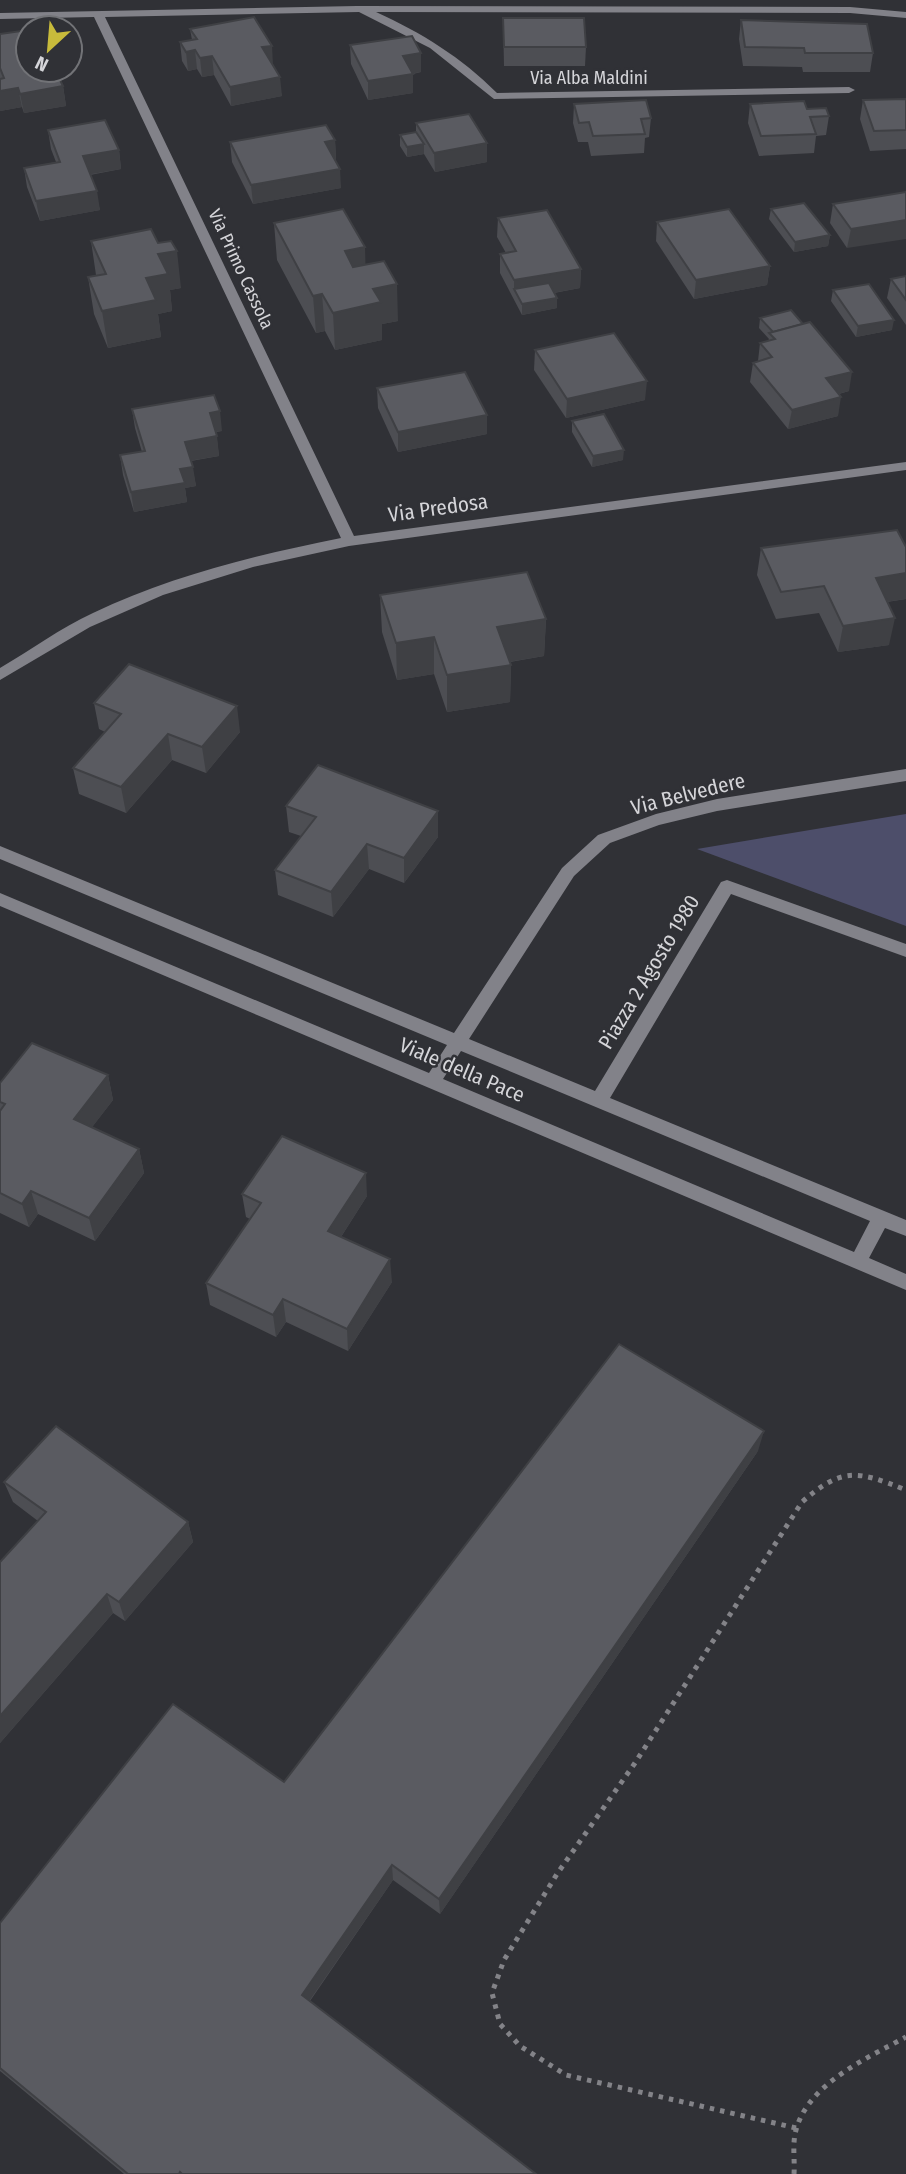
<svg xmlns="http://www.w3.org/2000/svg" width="906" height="2174" font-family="'Fira Sans Condensed',sans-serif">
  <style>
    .green { fill: #4d4e6a }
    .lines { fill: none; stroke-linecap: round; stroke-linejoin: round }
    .path { stroke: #838388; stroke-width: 5; stroke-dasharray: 4.5 6; stroke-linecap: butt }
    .street { fill: #828289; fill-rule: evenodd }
    .wall { fill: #4d4e53 }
    .shaded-wall { fill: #3f4044 }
    .building { fill: #5a5b61; stroke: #3f4044; stroke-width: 2 }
    .labels { text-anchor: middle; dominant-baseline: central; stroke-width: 5; stroke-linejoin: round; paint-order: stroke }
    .far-street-label { font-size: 18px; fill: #d5d5d9; stroke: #303136 }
    .street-label { font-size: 21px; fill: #d5d5d9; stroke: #303136 }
  </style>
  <rect width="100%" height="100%" fill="#303136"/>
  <!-- green -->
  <polygon class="green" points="906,814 906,926 697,849"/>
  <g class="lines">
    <!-- path -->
    <g class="path">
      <path d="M796,2128l-230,-53 -46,-29 -20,-22 -8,-31 12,-33 53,-86 78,-111 167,-261c41,-36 56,-31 104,-12"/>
      <path d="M794,2174c1,-14 -2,-30 2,-44 12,-46 71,-72 110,-93"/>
    </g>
    <!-- street -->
    <g class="street">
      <path d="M357,6l493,1 56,5v6l-56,-5 -474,-1c46,21 85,45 121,81l352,-6 6,3 -6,3 -355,6 -64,-51 -71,-36 -254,5 249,519 552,-74v8l-557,76 -96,21 -90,28 -73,32 -90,53v-12c31,-18 60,-40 93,-55 78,-37 163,-58 248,-75l-247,-521 -94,2v-6z"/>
      <path d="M906,769v12l-189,30 -58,14 -49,18 -36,33 -105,163 126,52 126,-209 6,-2 179,64v13l-175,-63 -121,204 296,122v16l-21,-8 -16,30 37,16v16l-906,-384v-13l429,180 18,-28 -447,-186v-13l454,187 108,-165 36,-33 58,-21 61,-15zM461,1051l409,170 -16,31 -411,-173z"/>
    </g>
  </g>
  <!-- wall -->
  <g class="wall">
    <polygon points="503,18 586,47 585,66 504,66"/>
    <polygon points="741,20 873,53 870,72 803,72 802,67 743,66 739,39"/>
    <polygon points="190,29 273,65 282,96 231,106 214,75 202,77 197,69 188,71 182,61 180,42 192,40"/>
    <polygon points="0,34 28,70 63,86 66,106 24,113 22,107 0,111"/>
    <polygon points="350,45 421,72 413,74 413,93 368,100 351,64"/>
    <polygon points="906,99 906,149 870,151 860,119 863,100"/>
    <polygon points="574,104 651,118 649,137 645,138 644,153 591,156 588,142 578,142 573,123"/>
    <polygon points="750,104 807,109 829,116 826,135 816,136 814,153 759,156 748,123"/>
    <polygon points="416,123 487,143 487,162 435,172 424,154 407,157 400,146 400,135 416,132"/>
    <polygon points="48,130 119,150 121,169 90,175 100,210 40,221 27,187 24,168 56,162 51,149"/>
    <polygon points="335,140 336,160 334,160 341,188 253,204 232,162 230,142"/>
    <polygon points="906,192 847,248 830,223 833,204"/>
    <polygon points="771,209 830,235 828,246 794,252 769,219"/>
    <polygon points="498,218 581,269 580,288 554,293 557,298 557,308 522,315 500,273 500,254 506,253 497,237"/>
    <polygon points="657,222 770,266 767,285 694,299 656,241"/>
    <polygon points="274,223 365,265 398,321 382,324 382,340 335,350 325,331 316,333 277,260"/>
    <polygon points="91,241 158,243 181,288 170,290 172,311 158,314 161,337 108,348 94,314 88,277 96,275"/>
    <polygon points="906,276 906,325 887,298 891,279"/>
    <polygon points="833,290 892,330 856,337 831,301"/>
    <polygon points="760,318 849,391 839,394 838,416 788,429 750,382 753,363 758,361 760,343 768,341 769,339 759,328"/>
    <polygon points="535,350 645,400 566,418 534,370"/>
    <polygon points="377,388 487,434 398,452 378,408"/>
    <polygon points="132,409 222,431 216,432 219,456 191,461 196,486 185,488 187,502 134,512 123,475 120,455 142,452 135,428"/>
    <polygon points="572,421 623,460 592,467 572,432"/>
    <polygon points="906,547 906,599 887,602 889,645 838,652 819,613 776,619 757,575 761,548"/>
    <polygon points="380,595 546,619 544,656 510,662 511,665 510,702 447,712 434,674 397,680 382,632"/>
    <polygon points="94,703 240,732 206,773 172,760 126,813 79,794 73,768 105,732 99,729"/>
    <polygon points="286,806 438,811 438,837 404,883 369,869 333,917 278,895 275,870 301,836 289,832"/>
    <polygon points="108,1075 113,1100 92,1127 139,1149 144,1173 95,1241 38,1214 29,1227 0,1213 0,1083"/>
    <polygon points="242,1194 367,1196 341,1237 392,1282 348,1351 286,1322 276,1337 210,1305 206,1283 250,1219 246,1217"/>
    <polygon points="758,1451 440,1914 393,1880 310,2001 536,2174 124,2174 0,2071 0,1923 284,1782"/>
    <polygon points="4,1482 188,1522 193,1542 125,1621 113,1613 0,1743 0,1562 38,1521 13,1502"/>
  </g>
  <!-- shaded-wall -->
  <g class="shaded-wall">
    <polygon points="272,46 273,65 262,47"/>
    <polygon points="195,50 197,69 188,71 186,52"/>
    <polygon points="421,53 421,72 404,75 403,56"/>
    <polygon points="212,56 214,75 202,77 200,58"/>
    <polygon points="413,74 413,93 368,100 368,81"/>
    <polygon points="280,77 282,96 231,106 230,87"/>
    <polygon points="63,86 66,106 24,113 20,94"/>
    <polygon points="18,88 22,107 0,111 0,91"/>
    <polygon points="335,140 336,160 326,161 325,142"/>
    <polygon points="487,143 487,162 435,172 434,153"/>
    <polygon points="424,144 424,154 407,157 407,147"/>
    <polygon points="119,150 121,169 86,175 83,156"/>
    <polygon points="340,169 341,188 253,204 251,185"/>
    <polygon points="97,191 100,210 40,221 36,201"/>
    <polygon points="906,220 906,239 847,248 851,229"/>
    <polygon points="830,235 828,246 794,252 795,242"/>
    <polygon points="365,247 366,284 346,289 345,251"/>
    <polygon points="177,251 181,288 170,290 172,311 158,314 161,337 108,348 102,311 158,254"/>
    <polygon points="770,266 767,285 694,299 696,280"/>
    <polygon points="581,269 580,288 519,299 514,289 514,280"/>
    <polygon points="397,284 398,321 382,324 382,340 335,350 333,313 373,289"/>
    <polygon points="322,294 325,331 316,333 313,296"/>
    <polygon points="557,298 557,308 522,315 522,304"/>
    <polygon points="894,320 892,330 856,337 858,326"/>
    <polygon points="852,372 849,391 823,398 826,378"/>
    <polygon points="647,381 645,400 566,418 567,399"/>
    <polygon points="841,397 838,416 788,429 792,410"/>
    <polygon points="220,411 222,431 212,432 210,413"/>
    <polygon points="487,415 487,434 398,452 398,432"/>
    <polygon points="217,436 219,456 188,461 185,442"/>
    <polygon points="624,450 623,460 592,467 593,456"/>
    <polygon points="193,467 196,486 185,488 187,502 134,512 131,492 180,469"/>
    <polygon points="906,573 906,599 870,604 876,578"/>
    <polygon points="895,618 889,645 838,652 843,626"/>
    <polygon points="546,619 544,656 496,664 497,627"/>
    <polygon points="434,637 434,674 397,680 396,643"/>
    <polygon points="511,665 510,702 447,712 447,675"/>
    <polygon points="237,706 240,732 206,773 202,747"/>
    <polygon points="168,734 172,760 126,813 121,787"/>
    <polygon points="438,811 438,837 404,883 404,858"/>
    <polygon points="367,844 369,869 333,917 331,892"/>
    <polygon points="108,1075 113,1100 80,1143 74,1119"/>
    <polygon points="139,1149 144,1173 95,1241 89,1218"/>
    <polygon points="366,1173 367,1196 330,1254 328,1231"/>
    <polygon points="31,1191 38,1214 29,1227 22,1204"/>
    <polygon points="390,1259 392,1282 348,1351 347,1329"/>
    <polygon points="283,1299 286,1322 276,1337 273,1315"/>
    <polygon points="764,1431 758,1451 440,1914 439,1899"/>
    <polygon points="188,1522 193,1542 125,1621 119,1602"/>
    <polygon points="107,1594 113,1613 0,1743 0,1716"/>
    <polygon points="392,1865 393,1880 305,2007 302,1995"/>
  </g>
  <!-- building -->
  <g class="building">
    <polygon points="254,17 272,46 262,47 280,77 230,87 212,56 200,58 195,50 186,52 180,42 197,39 190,29"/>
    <polygon points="503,18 584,18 586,47 504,47"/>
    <polygon points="741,20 867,24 873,53 805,53 804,48 745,47"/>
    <polygon points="21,31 28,47 28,70 55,70 63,86 20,94 18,88 0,91 0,79 4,78 0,68 0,34"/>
    <polygon points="412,36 421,53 403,56 413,74 368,81 350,45"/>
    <polygon points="906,99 906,130 874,131 863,100"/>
    <polygon points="646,100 651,118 641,119 645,134 593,136 589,122 579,123 574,104"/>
    <polygon points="804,101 807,109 826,108 829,116 810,117 816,134 761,136 750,104"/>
    <polygon points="469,114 487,143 434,153 416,123"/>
    <polygon points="105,120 119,150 83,156 97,191 36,201 24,168 60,162 48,130"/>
    <polygon points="326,125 335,140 325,142 340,169 251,185 230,142"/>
    <polygon points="416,132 424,144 407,147 400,135"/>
    <polygon points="906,192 906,220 851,229 833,204"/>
    <polygon points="804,203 830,235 795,242 771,209"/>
    <polygon points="343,209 365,247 345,251 353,267 384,261 397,284 373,289 381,302 333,313 322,294 313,296 274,223"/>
    <polygon points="729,209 770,266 696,280 657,222"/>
    <polygon points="547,210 581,269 514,280 500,254 516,251 498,218"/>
    <polygon points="151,229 158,243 171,241 177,251 158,254 168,274 146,278 156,300 102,311 88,277 106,274 91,241"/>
    <polygon points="906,276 906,300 891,279"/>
    <polygon points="549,283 557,298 522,304 514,289"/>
    <polygon points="869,284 894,320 858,326 833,290"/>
    <polygon points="791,310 803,324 773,332 760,318"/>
    <polygon points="810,322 852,372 826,378 841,397 792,410 753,363 772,357 760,343 775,339 769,333"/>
    <polygon points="614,333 647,381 567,399 535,350"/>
    <polygon points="465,372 487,415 398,432 377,388"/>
    <polygon points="214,395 220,411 210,413 217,436 185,442 193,467 180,469 185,483 131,492 120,455 145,451 132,409"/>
    <polygon points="604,414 624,450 593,456 572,421"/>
    <polygon points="897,530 906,547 906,573 876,578 895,618 843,626 824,586 781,592 761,548"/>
    <polygon points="527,572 546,619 497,627 511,665 447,675 434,637 396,643 380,595"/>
    <polygon points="129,664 237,706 202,747 168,734 121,787 73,768 121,714 94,703"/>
    <polygon points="318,765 438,811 404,858 367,844 331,892 275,870 316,817 286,806"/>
    <polygon points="32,1043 108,1075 74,1119 139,1149 89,1218 31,1191 22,1204 0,1193 0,1111 5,1104 0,1102 0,1083"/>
    <polygon points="282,1136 366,1173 328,1231 390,1259 347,1329 283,1299 273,1315 206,1283 261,1203 242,1194"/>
    <polygon points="619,1344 764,1431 439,1899 392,1865 302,1995 536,2174 182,2174 180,2172 179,2174 128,2174 0,2068 0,1923 173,1704 284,1782"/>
    <polygon points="56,1426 188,1522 119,1602 107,1594 0,1716 0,1562 46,1512 4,1482"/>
  </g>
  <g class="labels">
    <!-- far-street labels -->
    <g class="far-street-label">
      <text x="589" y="78">Via Alba Maldini</text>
      <text transform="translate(241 269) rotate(65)">Via Primo Cassola</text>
    </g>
    <!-- street labels -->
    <g class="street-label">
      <text transform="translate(438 508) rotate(-8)">Via Predosa</text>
      <text transform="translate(688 794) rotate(-14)">Via Belvedere</text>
      <text transform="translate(649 972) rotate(-59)">Piazza 2 Agosto 1980</text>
      <text transform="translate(462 1070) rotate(23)">Viale della Pace</text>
    </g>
  </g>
  <!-- north arrow -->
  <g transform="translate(49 49) rotate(206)"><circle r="33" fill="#303136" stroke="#727377" stroke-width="2"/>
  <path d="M0-5L12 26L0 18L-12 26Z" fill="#c8bb3b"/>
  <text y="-10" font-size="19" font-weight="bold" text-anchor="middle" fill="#d5d5d9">N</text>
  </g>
</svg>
